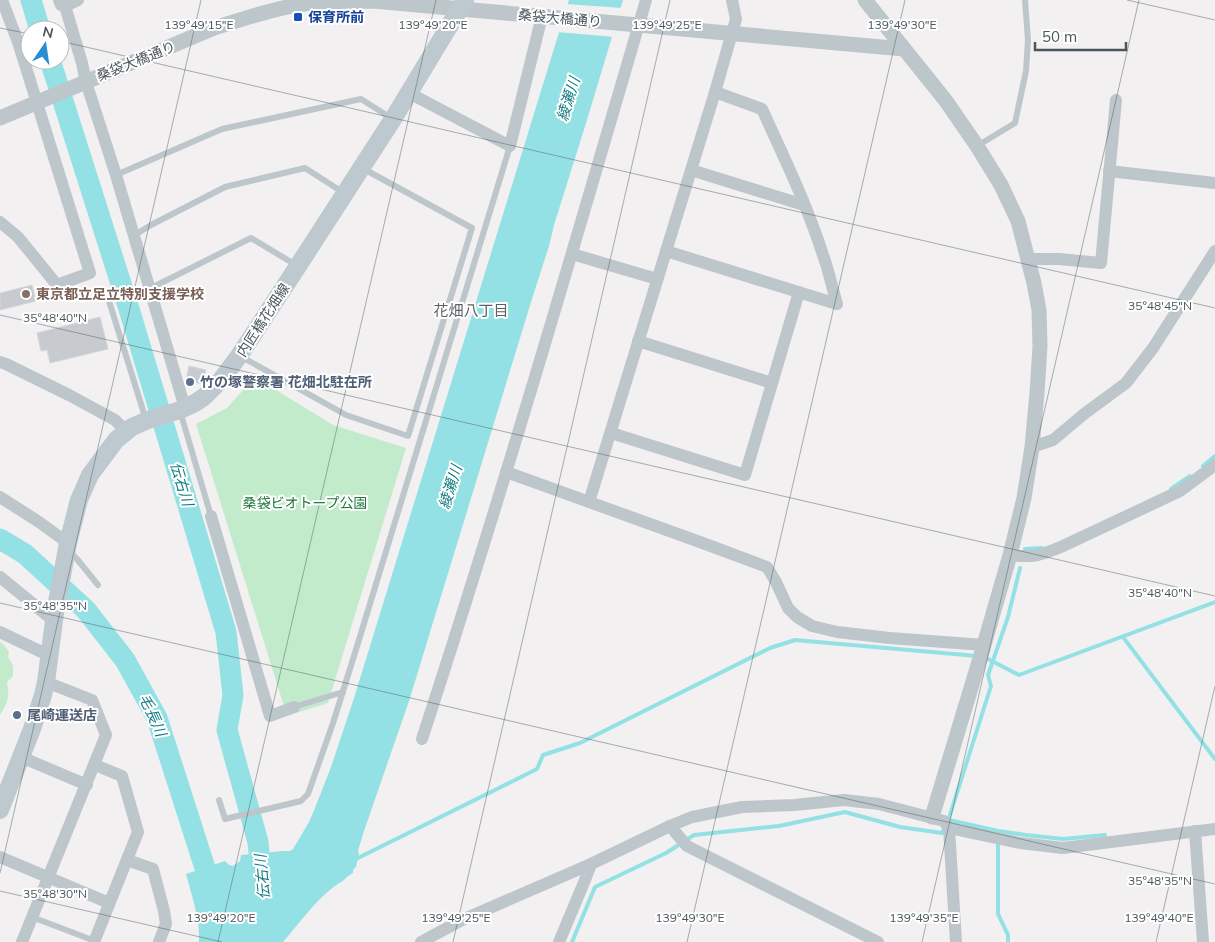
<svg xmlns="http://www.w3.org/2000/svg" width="1215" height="942" font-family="Mulish,'Noto Sans JP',sans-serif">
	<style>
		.green { fill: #c2ebcb }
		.water { fill: #93e1e4 }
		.pier { fill: #f2f0f0 }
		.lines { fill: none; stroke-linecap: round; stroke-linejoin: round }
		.stream { stroke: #93e1e4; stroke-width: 4 }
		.river { stroke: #93e1e4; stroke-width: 21 }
		.building { fill: #c7cbcf; stroke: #d4d7da }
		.service { stroke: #bcc6cb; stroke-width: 6 }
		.minor { stroke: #bcc6cb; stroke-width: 12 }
		.tertiary { stroke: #bcc6cb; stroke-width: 15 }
		.secondary { stroke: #bdc9cf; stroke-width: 18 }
		.ticks { fill: none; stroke: #49565b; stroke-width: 1; stroke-opacity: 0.45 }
		.transit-dot { fill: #1a4fb4; stroke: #fff; stroke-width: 2 }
		.education-dot { fill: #8d6e63; stroke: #fff; stroke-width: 2 }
		.service-dot { fill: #5c6f8a; stroke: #fff; stroke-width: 2 }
		.labels { text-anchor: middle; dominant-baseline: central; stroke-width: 4; stroke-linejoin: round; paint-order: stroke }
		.transit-label { font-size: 14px; font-weight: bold; fill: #164399; stroke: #fff; text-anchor: start }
		.street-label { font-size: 14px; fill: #49565b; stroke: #fff }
		.education-label { font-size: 14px; font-weight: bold; fill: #785e54; stroke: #fff; text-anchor: start }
		.service-label { font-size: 14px; font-weight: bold; fill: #4e5e75; stroke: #fff; text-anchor: start }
		.park-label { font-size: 14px; fill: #1f773d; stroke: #fff }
		.water-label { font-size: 15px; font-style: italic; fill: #177d82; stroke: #fff }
		.neighbourhood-label { font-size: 15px; fill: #5d6164; stroke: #fff }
		.ticks-label { font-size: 12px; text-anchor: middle; fill: #49565b; stroke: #fff; stroke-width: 4; stroke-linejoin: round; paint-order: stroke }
	</style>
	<rect width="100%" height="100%" fill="#f2f0f0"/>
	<!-- green -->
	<g class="green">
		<path d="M255,377l78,48 73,23 -78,255 -41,13 -91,-292 31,-16z"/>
		<path d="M0,642l3,2 6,8 -1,5 5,9v10l-6,6c3,15 1,20 -7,33z"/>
	</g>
	<!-- water -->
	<path class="water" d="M569,0h54l-36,120 -33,105 -5,21 -18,56 -122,399 -46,133 -5,17 1,2 -3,14 -3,3v3c-5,2 -8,7 -12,9 -21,12 -42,42 -58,60h-84c1,-24 -7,-45 -13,-68l39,-13 4,4 4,1 7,-5 1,-6 42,-4h7l3,-2 16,-27 6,-14 16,-41 23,-69z"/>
	<!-- pier -->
	<path class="pier" d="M565,4l58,4 -8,29 -58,-5z"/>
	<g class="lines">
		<!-- stream -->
		<g class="stream">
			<path d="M1203,466l12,-10"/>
			<path d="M1171,489l19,-13"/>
			<path d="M1025,549l17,-1"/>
			<path d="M1123,637l92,122"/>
			<path d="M984,657l35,18 196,-73"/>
			<path d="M949,820l49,11 28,4 37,4 42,-4"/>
			<path d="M948,821l43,-135 -3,-11 20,-58 12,-49"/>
			<path d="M998,841v73l10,21v7"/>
			<path d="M354,861l4,-3 179,-89 6,-14 37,-12 190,-95 25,-8 182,16"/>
			<path d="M572,942l23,-55 71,-34 28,-18 85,-9 66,-14 55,15 42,6 3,-6"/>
		</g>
		<!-- river -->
		<g class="river">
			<path d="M31,0l9,30"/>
			<path d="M50,60l79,249 97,323 7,63 -6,35 31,112 4,41"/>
			<path d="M0,539l25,15 61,56 39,50 32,58 48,150 15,74"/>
		</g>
	</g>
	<!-- building -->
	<g class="building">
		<path d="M32,285l4,16 -36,9v-17z"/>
		<path d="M100,317l8,32 -58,14 -3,-13 -6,1 -4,-18z"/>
		<path d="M189,366l17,4 -4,14 -16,-4z"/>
	</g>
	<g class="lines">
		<!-- service -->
		<g class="service">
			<path d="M977,146l38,-23 11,-52 2,-31 -3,-40"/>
			<path d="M116,175l106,-46 139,-30 30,19"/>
			<path d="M133,236l18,-11 74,-38 80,-19 39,25"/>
			<path d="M149,289l102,-51 45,27"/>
			<path d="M109,301l37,119"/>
			<path d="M240,356l106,59 62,21 64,-208 -110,-60"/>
			<path d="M180,411l31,105"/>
			<path d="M68,550l9,9 21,26"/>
			<path d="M294,707l49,-15"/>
			<path d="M219,800l6,19 76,-18 7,-7 25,-71 21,-67 156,-510"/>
			<path d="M32,917l63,24"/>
		</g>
		<!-- minor -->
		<g class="minor">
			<path d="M59,0l2,5 4,1 17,57 4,19 30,93 69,233"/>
			<path d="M65,6l13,-6"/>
			<path d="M715,92l47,17c22,48 45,96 61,146 6,16 9,33 14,49"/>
			<path d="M409,93l101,53 32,-130"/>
			<path d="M691,170l113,35"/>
			<path d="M1109,171l106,12"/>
			<path d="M0,222l18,15 39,48 33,-12 -72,-231 -16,-42"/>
			<path d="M666,251l171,53"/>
			<path d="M572,254l85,25"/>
			<path d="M1029,259h30l42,4 15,-163"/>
			<path d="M638,341l134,42"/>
			<path d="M0,362l6,2 63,31 46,25 11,11"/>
			<path d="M611,433l134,42 54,-183"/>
			<path d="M1032,447l21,-7 31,-26 42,-31 27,-35 62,-97"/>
			<path d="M506,472l194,70 67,25 9,15 12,26 9,9 15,9 25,6 53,6 94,7"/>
			<path d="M0,497l39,25 29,21"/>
			<path d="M589,502l126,-410 21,-73 -4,-19"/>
			<path d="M211,516l59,200 24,-9"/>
			<path d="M1010,555c23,3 32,0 53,-9l117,-55 35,-26"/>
			<path d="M0,577l54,44"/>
			<path d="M0,632l50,24"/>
			<path d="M422,739c80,-245 152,-492 224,-739"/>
			<path d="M21,757l66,28"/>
			<path d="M670,826l17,20 191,96"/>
			<path d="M949,828l7,114"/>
			<path d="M1195,831l8,111"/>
			<path d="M0,857l109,46"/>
			<path d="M127,860l26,9 11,42 2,13 -7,18"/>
			<path d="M22,942l84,-207 -14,-35 -46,-18"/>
			<path d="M94,942l44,-110 -16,-56 -27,-11"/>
			<path d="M421,942l41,-22 129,-56 79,-38 22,-9 50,-10 52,-2 50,-5 35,4 65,17 5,7 71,15 43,5 152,-19"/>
			<path d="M559,942l26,-62 6,-16"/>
		</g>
		<!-- tertiary -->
		<g class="tertiary">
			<path d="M865,0l81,101 31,45 24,39 17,36 16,62 5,27 1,36 -3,47 -5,54 -8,51 -14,57 -26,90 -52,172"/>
			<path d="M0,118l214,-90c32,-10 64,-21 97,-25 21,-2 41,-2 62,-2l531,48"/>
		</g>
		<!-- secondary -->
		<path class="secondary" d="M0,810l32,-81 11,-34 3,-13 9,-69 13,-70 11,-43 11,-25 26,-35 16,-13 16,-7 32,-10 15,-7 9,-6 17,-17 18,-24 59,-90 95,-147 72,-119"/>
	</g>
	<!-- ticks -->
	<path class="ticks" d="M1127,0l88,20M0,28l30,6M60,41l1155,267M0,315l1215,281M0,603l1215,281M0,873l201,-873M0,891l222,51M218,942l218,-942M453,942l217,-942M687,942l218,-942M922,942l217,-942M1156,942l59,-256"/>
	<!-- markers -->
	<rect class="transit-dot" x="293" y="12" width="10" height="10" rx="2.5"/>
	<circle class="education-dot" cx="26" cy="294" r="5"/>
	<g class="service-dot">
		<circle cx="190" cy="382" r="5"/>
		<circle cx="17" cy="715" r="5"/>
	</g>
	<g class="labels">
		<!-- transit labels -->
		<g class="transit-label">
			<text x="308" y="17">保育所前</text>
		</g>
		<!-- street labels -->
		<g class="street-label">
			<text transform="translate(560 18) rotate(5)">桑袋大橋通り</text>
			<text transform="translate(136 61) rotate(-22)">桑袋大橋通り</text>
			<text transform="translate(263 320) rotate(-57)">内匠橋花畑線</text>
		</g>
		<!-- education labels -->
		<g class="education-label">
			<text x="36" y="294">東京都立足立特別支援学校</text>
		</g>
		<!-- service labels -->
		<g class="service-label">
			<text x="200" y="382">竹の塚警察署 花畑北駐在所</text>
			<text x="27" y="715">尾崎運送店</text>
		</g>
		<!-- park labels -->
		<g class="park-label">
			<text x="305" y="503">桑袋ビオトープ公園</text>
		</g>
		<!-- water labels -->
		<g class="water-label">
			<text transform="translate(568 99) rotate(-73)">綾瀬川</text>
			<text transform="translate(182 484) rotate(73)">伝右川</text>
			<text transform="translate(450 487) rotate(-73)">綾瀬川</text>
			<text transform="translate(153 715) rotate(66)">毛長川</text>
			<text transform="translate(262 877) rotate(-95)">伝右川</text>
		</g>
		<!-- neighbourhood labels -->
		<g class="neighbourhood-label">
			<text x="471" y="310">花畑八丁目</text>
		</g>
	</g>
	<g class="ticks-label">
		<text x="199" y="29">139°49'15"E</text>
		<text x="433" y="29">139°49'20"E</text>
		<text x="667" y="29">139°49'25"E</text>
		<text x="902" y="29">139°49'30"E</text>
		<text x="1160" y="310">35°48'45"N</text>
		<text x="55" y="322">35°48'40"N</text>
		<text x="1160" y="597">35°48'40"N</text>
		<text x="55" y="610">35°48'35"N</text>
		<text x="1160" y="885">35°48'35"N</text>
		<text x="55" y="898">35°48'30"N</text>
		<text x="221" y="922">139°49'20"E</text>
		<text x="456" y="922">139°49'25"E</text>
		<text x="690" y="922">139°49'30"E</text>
		<text x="924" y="922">139°49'35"E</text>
		<text x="1159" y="922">139°49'40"E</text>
	</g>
	<!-- north arrow -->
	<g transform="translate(45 45) rotate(13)"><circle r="24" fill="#ffffff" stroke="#b6bbbd"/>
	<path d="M0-4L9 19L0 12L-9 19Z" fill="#298ed2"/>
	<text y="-8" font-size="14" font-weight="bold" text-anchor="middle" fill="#49565b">N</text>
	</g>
	<!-- scale -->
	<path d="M1035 42v8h91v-8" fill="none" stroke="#49565b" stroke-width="2.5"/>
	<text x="1042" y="42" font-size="15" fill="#49565b" stroke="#ffffff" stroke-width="4" paint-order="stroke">50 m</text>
</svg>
